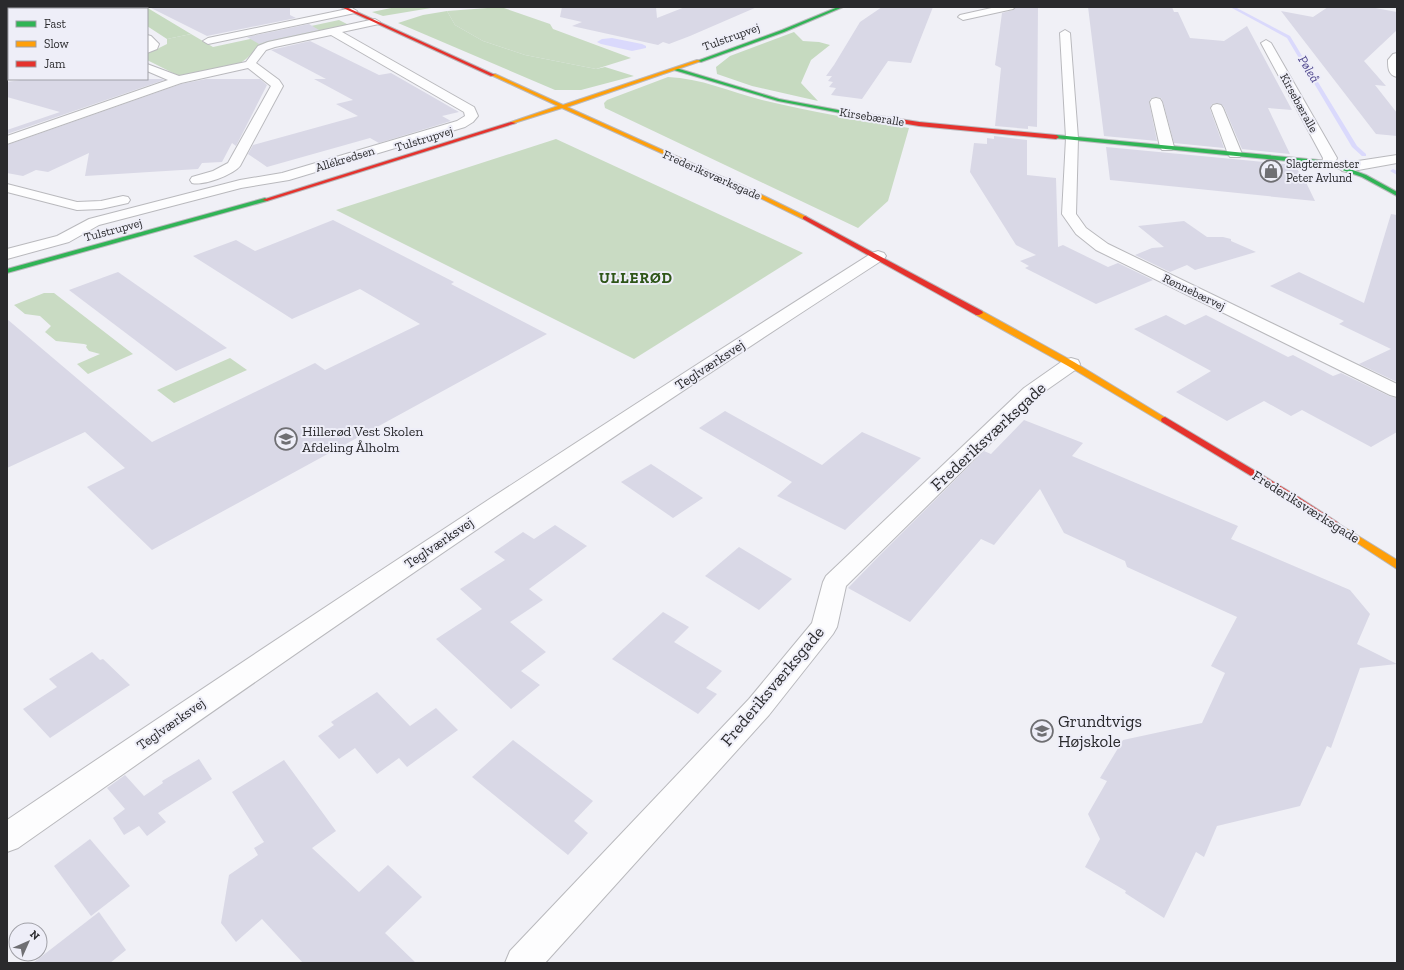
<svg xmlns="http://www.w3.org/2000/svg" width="1404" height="970" font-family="'Zilla Slab',serif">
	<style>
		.green { fill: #c9dbc3 }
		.forest { fill: #c6dac0 }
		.water { fill: #dad9fc }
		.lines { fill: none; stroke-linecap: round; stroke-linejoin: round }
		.stream { fill: #dad9fc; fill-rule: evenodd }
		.building { fill: #d9d8e6 }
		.street-casing { stroke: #b9b9bd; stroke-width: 2 }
		.fast-casing { stroke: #b9b9bd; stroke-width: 2 }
		.slow-casing { stroke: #b9b9bd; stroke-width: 2 }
		.jam-casing { stroke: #b9b9bd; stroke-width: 2 }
		.street { fill: #fdfdfe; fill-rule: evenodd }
		.fast { fill: #30b455; fill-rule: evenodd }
		.slow { fill: #ff9f0a; fill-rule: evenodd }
		.jam { fill: #e5322d; fill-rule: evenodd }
		.labels { text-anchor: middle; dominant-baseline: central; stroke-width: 4; stroke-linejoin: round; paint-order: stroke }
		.far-street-label { font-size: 12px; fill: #2a2a2d; stroke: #eeeef8 }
		.far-poi-label { font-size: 12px; fill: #2a2a2d; stroke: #eeeef8; text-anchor: start }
		.far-water-label { font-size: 13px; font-style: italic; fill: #4d458b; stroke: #eeeef8 }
		.street-label { font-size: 14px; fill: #2a2a2d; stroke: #eeeef8 }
		.poi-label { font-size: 14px; fill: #2a2a2d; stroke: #eeeef8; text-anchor: start }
		.far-district-label { font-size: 15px; font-weight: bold; letter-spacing: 1px; fill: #2e5518; stroke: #eeeef8 }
		.near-street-label { font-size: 17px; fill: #2a2a2d; stroke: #eeeef8 }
		.near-poi-label { font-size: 17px; fill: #2a2a2d; stroke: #eeeef8; text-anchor: start }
	</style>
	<rect width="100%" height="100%" fill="#f0f0f6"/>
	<!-- green -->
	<g class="green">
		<path d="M501,7l49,17 3,5 78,29 -35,11 -71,-14 -42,-14 -28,-16 -8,-14z"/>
		<path d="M339,20l12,6 -89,18 -16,15 -7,5 -56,14 -36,-18v-6l20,-10v-5l24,-5 22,13z"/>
		<path d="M668,77c32,1 63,15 94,23 49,12 98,20 147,28l-21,73 -30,27 -253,-120 -1,-5 3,-3z"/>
		<path d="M556,139l247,114 -169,106 -298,-149z"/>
		<path d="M44,293h10l79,61 -45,20 -11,-10 23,-10 -11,-3 -3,-4 1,-2 -3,-1 -28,-3 -11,-9 6,-6 -11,-10 -15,-2 -11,-9z"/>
		<path d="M230,358l17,12 -73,33 -17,-13z"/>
	</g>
	<!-- forest -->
	<g class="forest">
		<path d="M116,7h30l45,27 -24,5 -20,-13v-17h-27z"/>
		<path d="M396,7h41l-54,9 -11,-4z"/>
		<path d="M447,11l8,14 28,16 42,14 71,14 9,-2 29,9 -53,14h-26l-157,-67 25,-8z"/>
		<path d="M794,32l9,9 16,1 11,3 -19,15 -10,23 17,18 -66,-15 -35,-12 -1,-7 14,-11z"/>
	</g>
	<!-- water -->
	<path class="water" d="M612,38l30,6 4,2v2l-14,3 -31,-7 -4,-2 5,-3z"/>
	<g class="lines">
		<!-- stream -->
		<g class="stream">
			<path d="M1230,7h5l55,29 67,110 9,8v2h-4l-10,-9 -65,-109z"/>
			<path d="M1393,169l4,2v4l-7,-4z"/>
		</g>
	</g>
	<!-- building -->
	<g class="building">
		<path d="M149,7h141v8l6,3 -89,18z"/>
		<path d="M562,7h94l1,11 28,-11h72l-67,29 -21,8 -6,-2 -5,3 -86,-19 10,-4 -22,-5z"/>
		<path d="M882,7h51l-22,56 -23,-2 -26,38 -31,-4 5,-7 -7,-1 4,-5 -5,-1 4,-5h-6l8,-11 26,-43z"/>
		<path d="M1016,7h22l-1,120 -9,-1v3l-33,-3 6,-58 -6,-3 7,-52 11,-3z"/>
		<path d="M1088,7h84l2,5h4l12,26 34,3 23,-15 45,84 -24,-2 22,46 -48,-5 -18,-42 -3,-3 -4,-1 -5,1 -2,5 14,39 -50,-5 -11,-41 -2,-4 -5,-1 -5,1 -2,4 8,39 -53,-5z"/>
		<path d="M1328,7h42l27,5v18l-33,31 22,25 -11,-1 22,28v23l-21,-2 -95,-123 32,6z"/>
		<path d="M309,24l10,6 -51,11 -9,3 -12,-7z"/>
		<path d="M310,41l69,34 12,-2 68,39 -17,4 9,5 -72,22 -9,-5 -103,29 -19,-13 5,-9 105,-29 -22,-12 17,-4 -39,-21h12l-55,-29z"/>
		<path d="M27,79h135l2,1 -157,54v-4l53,-18 -53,-15v-15z"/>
		<path d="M206,79h54l7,6 -31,61 -4,-3 -10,19 -20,1 -4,6 -113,7 4,-23 -41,19 -12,-2 -13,6 -16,-3v-28l174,-61z"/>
		<path d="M994,136l33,4v35l29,3 2,69 5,-2 45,22 10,-4 35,17 -57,24 -71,-36 4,-2 -9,-5 16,-6 -20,-10 -46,-73 4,-29 13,1v-6l7,1z"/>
		<path d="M1106,147l189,18 5,9h2l13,27 -205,-21z"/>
		<path d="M1391,214l6,1v167l-38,-18 32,-15 -52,-25 5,-3 -74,-35 29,-14 65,31z"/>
		<path d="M333,220l121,62 -3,2 96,50 -395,216 -65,-63 38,-19 -40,-36 -78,36v-149l145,123 163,-79 10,7 95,-46 -60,-35 -68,30 -99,-63 43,-16 19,11z"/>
		<path d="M1184,221l23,16h16l8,2v2l25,11 -61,18 -8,-5 -17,7 -35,-17 17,-7 12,-1 -26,-21z"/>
		<path d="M118,272l109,76 -51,23 -107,-81z"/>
		<path d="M1166,315l19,10 21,-10 82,42 5,-2 40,21 8,-3 48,23 8,2v34l-26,15 -69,-37 -11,6 -27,-15 -37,20 -51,-29 35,-21 -77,-42z"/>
		<path d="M725,411l97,54 40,-33 59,26 -76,72 -68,-34 15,-14 -93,-54z"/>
		<path d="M1024,420l59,23 -11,13 166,70 -7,13 119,51 20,24 -13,30 40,20 -37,4 -29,80 -4,-2 -27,60 -83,20 -13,31 -8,-5 -32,66 -39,-25 1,-2 -41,-24 15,-28 -12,-25 19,-33 -7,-3 23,-38 79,-17 23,-50 -14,-7 26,-49 -110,-50 -2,-6 -61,-28 -24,-44 -46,56 -13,-6 -71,83 -62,-34 33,-34 103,-103 7,3z"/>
		<path d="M651,464l52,34 -30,20 -52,-36z"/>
		<path d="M555,525l32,21 -58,43 14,11 -33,22 36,30 -25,19 19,14 -29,24 -75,-70 46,-30 -22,-20 45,-29 -11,-8 29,-20 11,7z"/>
		<path d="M739,547l53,32 -33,31 -54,-34z"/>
		<path d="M663,612l26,15 -15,15 48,29 -16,17 11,6 -19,20 -86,-55z"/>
		<path d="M92,652l8,8 3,-1 27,26 -80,53 -27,-29 34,-22 -8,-8z"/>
		<path d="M377,692l33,34 26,-18 22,22 -51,37 -8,-9 -22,16 -22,-26 -16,11 -21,-23 16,-11 -3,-3z"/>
		<path d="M513,740l80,61 -19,20 14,12 -20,22 -96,-78z"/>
		<path d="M199,759l13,20 -54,34 8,9 -19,14 -8,-10 -15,9 -11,-17 12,-9 -18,-21 18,-13 19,21 19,-13 -1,-2z"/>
		<path d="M284,760l52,71 -24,17 47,44 29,-27 34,32 -37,36 31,30h-113l-41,-44 -26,23 -15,-19 8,-48 29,-20 -4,-7 10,-6 -32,-50z"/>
		<path d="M90,839l40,47 -39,30 -37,-50z"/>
		<path d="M99,912l27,38 -16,13h-77z"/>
	</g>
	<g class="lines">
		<!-- street casing -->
		<g class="street-casing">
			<g id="street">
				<path d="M95,7h11l2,2h-11z"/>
				<path d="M996,7h19l-2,2 -50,11 -5,-3 2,-2z"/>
				<path d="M352,8l5,3 -2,2 -147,31 -5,-3 5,-3z"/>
				<path d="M375,19l5,3 -1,2 -37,8 132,75 4,9 -5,6 -8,5 -176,53 -48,8 -142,37 -30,17 -62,17v-10l50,-13 32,-17 151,-39 42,-7 175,-52 8,-5 -1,-4 -133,-77 -56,12 -9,3 -10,13 23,17 4,6 -43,80c-7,9 -37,20 -48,17l-2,-3 2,-3 21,-6 15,-8 43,-77 -23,-18 -67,15 -174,61v-8l161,-56 -21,-9v-7l32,12 67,-14 12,-16 10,-4z"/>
				<path d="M1065,30l5,3 8,105 -2,76 10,14 22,16 289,140v13l-7,-2 -294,-145 -20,-16 -14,-20 4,-76 -6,-105z"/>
				<path d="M147,35l4,1 8,8 -2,5 -10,4v-7l1,-1 -1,-2z"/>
				<path d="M1266,40l5,3 66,115 -3,8h-10l-2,-3 1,-5 -62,-115z"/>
				<path d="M1397,53v24c-9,-2 -9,-9 -9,-17l5,-6z"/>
				<rect x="7" y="70" width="2" height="6"/>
				<path d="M1156,98l4,1 2,3 12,45 -2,3h-10l-2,-3 -10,-45 2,-3z"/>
				<path d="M1217,104l4,1 2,3 19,46 -2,3h-10l-2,-3 -17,-46 2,-3z"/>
				<path d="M1397,155v8l-50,9 -5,-1 -2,-3 2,-3 16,-4z"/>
				<path d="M7,184l70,18 24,-1 22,-5 5,1 2,3 -2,3 -27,6 -24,1 -70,-18z"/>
				<path d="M878,251l6,2 2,3 -2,3c-294,190 -581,388 -866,589l-11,4v-32c286,-193 574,-383 865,-567z"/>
				<path d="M1071,358l7,2 2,4 -2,4 -40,28 -192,190 -9,41 -4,7 -64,81 -224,248h-40l5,-12 239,-252 63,-76 11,-41 3,-6 198,-188 40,-28z"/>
			</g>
		</g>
		<!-- fast casing -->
		<g class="fast-casing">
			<g id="fast">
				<path d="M838,7h5l-59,25 -83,30 -4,-1 85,-31z"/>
				<path d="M676,68l103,31 91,17 -3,2 -89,-17 -104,-31z"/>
				<path d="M1056,135l273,26 37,14 31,17v4l-35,-19 -34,-12 -274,-27v-2z"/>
				<path d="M265,198l3,2 -1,1 -260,72v-4z"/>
			</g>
		</g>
		<!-- slow casing -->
		<g class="slow-casing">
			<g id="slow">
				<path d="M697,60l4,1 -134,46 193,87 47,23v2h-4l-47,-23 -194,-88 -51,16v-2l47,-16 -67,-31 4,-1 68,31z"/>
				<path d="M976,311h6l92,51 95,58 -1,2h-6l-94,-56 -92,-51z"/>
				<path d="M1334,521l63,39v9l-66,-43 -2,-2z"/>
			</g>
		</g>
		<!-- jam casing -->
		<g class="jam-casing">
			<g id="jam">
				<path d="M341,7h5l149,68 -4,1z"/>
				<path d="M867,114l52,8 137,13 3,2 -3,2 -137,-13 -54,-9 -1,-1z"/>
				<path d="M511,122l5,1 -249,78 -5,-1z"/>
				<path d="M805,216l177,95 1,2 -4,2h-3l-173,-96v-2z"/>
				<path d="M1165,417l132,79 40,26 2,2 -2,2h-6l-40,-26 -129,-78 -1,-2 1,-2z"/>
			</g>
		</g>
		<!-- street -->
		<use href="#street" class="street"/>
		<!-- fast -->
		<use href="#fast" class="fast"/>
		<!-- slow -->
		<use href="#slow" class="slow"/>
		<!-- jam -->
		<use href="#jam" class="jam"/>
	</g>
	<!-- icons -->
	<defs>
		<g id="shop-ring" transform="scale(1.15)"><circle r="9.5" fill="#eeeef8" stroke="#6f6f73" stroke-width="1.5"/><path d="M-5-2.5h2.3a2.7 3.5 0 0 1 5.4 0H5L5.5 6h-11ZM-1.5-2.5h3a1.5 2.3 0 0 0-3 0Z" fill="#6f6f73"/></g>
		<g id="school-ring" transform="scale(1.15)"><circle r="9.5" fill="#eeeef8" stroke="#6f6f73" stroke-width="1.5"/><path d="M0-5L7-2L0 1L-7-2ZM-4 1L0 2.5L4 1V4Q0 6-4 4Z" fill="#6f6f73"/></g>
	</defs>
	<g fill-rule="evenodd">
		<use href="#shop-ring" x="1271" y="171"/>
		<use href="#school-ring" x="286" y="439"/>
		<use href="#school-ring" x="1042" y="731"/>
	</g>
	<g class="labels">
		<!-- far-street labels -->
		<g class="far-street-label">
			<text transform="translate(731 37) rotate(-20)">Tulstrupvej</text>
			<text transform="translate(1299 103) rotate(61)">Kirsebæralle</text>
			<text transform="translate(872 117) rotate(9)">Kirsebæralle</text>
			<text transform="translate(424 139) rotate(-17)">Tulstrupvej</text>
			<text transform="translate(345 159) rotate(-17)">Allékredsen</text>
			<text transform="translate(712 175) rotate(24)">Frederiksværksgade</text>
			<text transform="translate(113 230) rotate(-15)">Tulstrupvej</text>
			<text transform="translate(1194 292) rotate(26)">Rønnebærvej</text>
		</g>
		<!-- far-poi labels -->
		<g class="far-poi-label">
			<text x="1286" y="164">Slagtermester<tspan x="1286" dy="14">Peter Avlund</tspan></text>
		</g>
		<!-- far-water labels -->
		<g class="far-water-label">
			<text transform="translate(1309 69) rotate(59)">Pøleå</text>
		</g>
		<!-- street labels -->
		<g class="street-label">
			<text transform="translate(710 365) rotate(-33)">Teglværksvej</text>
			<text transform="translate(1306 507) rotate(32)">Frederiksværksgade</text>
			<text transform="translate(439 543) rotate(-34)">Teglværksvej</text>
			<text transform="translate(171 724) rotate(-35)">Teglværksvej</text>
		</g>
		<!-- poi labels -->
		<g class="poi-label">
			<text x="302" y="431">Hillerød Vest Skolen<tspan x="302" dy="16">Afdeling Ålholm</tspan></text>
		</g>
		<!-- far-district labels -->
		<g class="far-district-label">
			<text x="636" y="278">ULLERØD</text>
		</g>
		<!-- near-street labels -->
		<g class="near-street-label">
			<text transform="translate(988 436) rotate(-43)">Frederiksværksgade</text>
			<text transform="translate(772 686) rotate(-50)">Frederiksværksgade</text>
		</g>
		<!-- near-poi labels -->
		<g class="near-poi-label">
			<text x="1058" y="721">Grundtvigs<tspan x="1058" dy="20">Højskole</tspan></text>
		</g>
	</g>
	<!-- border -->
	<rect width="1404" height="970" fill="none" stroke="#2a2a2d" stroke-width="16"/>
	<!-- legend -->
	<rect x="8" y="8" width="140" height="72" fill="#eeeef8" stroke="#a0a0a7"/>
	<rect x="16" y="21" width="20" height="6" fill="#30b455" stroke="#a0a0a7"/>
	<text x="44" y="28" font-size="12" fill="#2a2a2d">Fast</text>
	<rect x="16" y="41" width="20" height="6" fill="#ff9f0a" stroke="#a0a0a7"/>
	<text x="44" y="48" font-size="12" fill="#2a2a2d">Slow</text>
	<rect x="16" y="61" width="20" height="6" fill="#e5322d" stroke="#a0a0a7"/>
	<text x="44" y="68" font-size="12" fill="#2a2a2d">Jam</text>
	<!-- north arrow -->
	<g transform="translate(28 942) rotate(45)"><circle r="19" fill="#eeeef8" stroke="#a0a0a7"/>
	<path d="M0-3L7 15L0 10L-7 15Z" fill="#6f6f73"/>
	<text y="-6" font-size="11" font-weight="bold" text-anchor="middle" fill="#2a2a2d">N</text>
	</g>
</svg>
